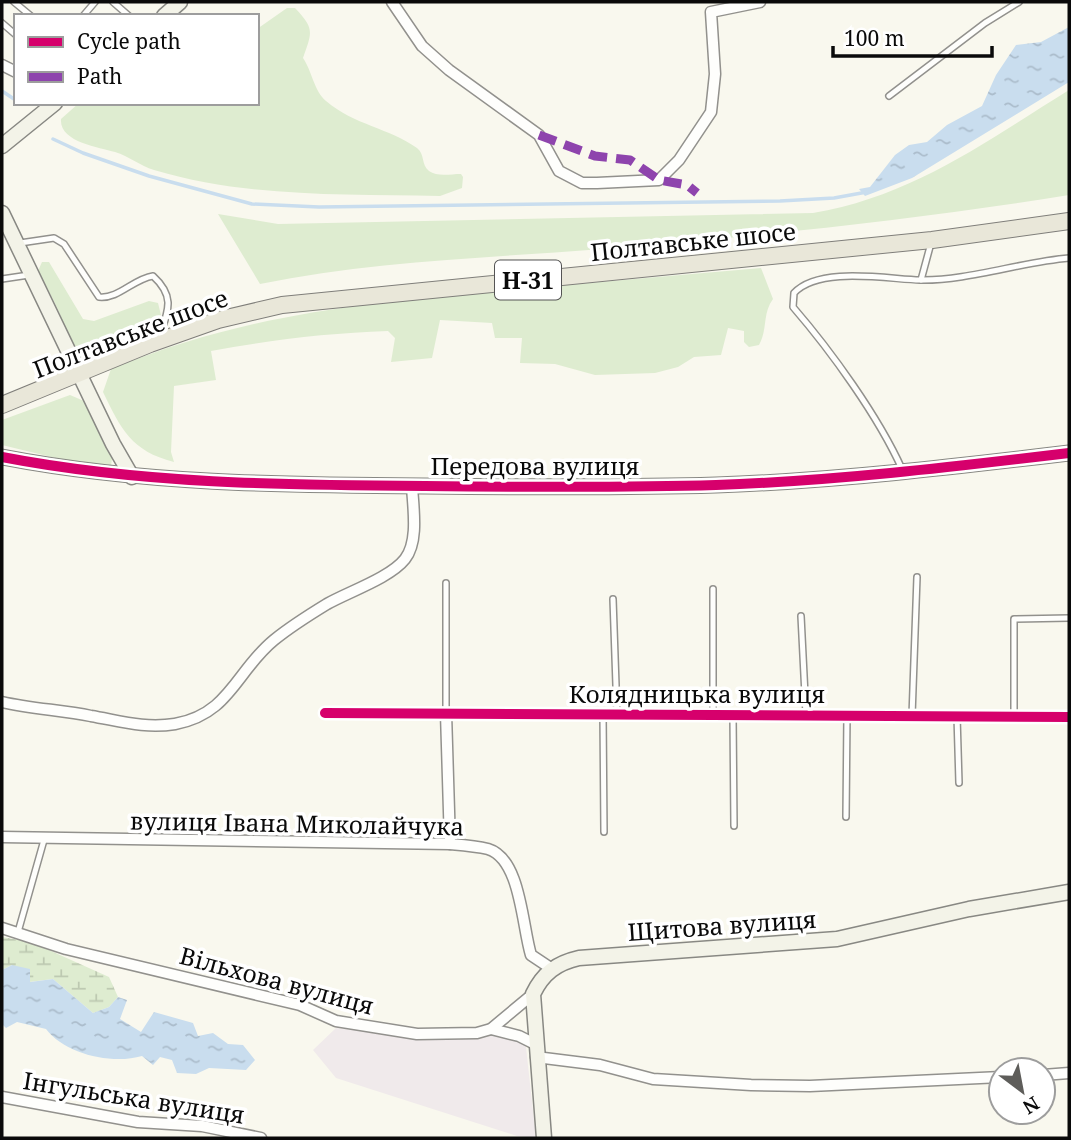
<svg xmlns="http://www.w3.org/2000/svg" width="1071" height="1140" font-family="'Noto Serif',serif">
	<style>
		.industrial { fill: #f0eaeb }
		.grass { fill: #deecd0 }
		.wetland { fill: url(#wetland-marsh) }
		.water { fill: url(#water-ripples) }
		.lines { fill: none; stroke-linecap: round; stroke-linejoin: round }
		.stream { stroke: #c9ddee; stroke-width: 3.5 }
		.lane-casing { stroke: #92918d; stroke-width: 8 }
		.street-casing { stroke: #92918d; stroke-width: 13 }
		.secondary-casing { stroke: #888883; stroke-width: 17 }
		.primary-casing { stroke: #7f7e7a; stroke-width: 18 }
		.lane { stroke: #fefefc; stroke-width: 5 }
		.street { stroke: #fefefc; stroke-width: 10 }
		.secondary { stroke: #f3f3e8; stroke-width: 14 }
		.primary { stroke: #e9e7d9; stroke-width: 16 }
		.quiet { stroke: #8e44ad; stroke-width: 9; stroke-dasharray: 18 9; stroke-linecap: butt }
		.cycleway-casing { stroke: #fff; stroke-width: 15 }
		.cycleway { stroke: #d6006c; stroke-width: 10 }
		.labels { text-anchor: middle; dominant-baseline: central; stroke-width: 7; stroke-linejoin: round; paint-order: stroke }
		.shield { fill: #fff; stroke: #545454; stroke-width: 2 }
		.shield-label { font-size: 23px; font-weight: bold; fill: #0a0a0a }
		.street-label { font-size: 24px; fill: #0a0a0a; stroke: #fff }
	</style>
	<defs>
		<pattern id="wetland-marsh" width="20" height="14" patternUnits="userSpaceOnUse" patternTransform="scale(1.75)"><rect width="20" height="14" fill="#deecd0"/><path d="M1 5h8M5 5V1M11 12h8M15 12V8" fill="none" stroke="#bdc9b1"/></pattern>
		<pattern id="water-ripples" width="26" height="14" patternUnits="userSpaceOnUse" patternTransform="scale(1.75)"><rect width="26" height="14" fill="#c9ddee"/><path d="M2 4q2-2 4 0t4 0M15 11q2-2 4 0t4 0" fill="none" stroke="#abbccb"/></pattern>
	</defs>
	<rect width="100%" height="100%" fill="#f9f8ee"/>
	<!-- industrial -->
	<path class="industrial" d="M336,1028l85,9 86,-2 11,3 8,9 10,91 -19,-2 -181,-58 -23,-28z"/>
	<!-- grass -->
	<g class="grass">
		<path d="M287,8h8c20,21 17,24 8,50 9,13 11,33 23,43 28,24 63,27 91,47 8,6 4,17 12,23 8,6 21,3 32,3l2,3 -1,11 -22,8c-97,-2 -192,2 -286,-26 -14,-4 -25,-14 -39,-18 -16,-5 -56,-10 -54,-33l18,-16h178v-74z"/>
		<path d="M1069,90v105c-155,25 -311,41 -467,54 -114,9 -230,12 -342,35l-42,-70 60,10 535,-11c100,-17 172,-71 256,-123z"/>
		<path d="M42,262h7l34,57 11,2 55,-20 9,2 3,12 -5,6 -50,28 -25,9c-18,-13 -14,-28 -22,-46 -6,-14 -14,-27 -21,-41z"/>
		<path d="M761,268l12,31c-11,15 -5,30 -14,46l-10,2 -5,-5v-11l-16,-3 -7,27 -27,2 -16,10 -23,6 -60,2 -40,-11 -35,-1 2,-25h-27l-3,-15 -52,-3 -8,38 -41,4 4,-24 -7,-7c-60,2 -118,9 -177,20l5,29 -42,6 -3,66 3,10c-43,-11 -53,-33 -71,-70l8,-23c132,-54 245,-65 385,-78 88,-8 177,-15 265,-23z"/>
		<path d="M70,395l14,6 28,57 -1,9 -31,-3 -78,-19v-25z"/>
	</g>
	<!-- wetland -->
	<path class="wetland" d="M2,937l29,5 78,35 9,20 -9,10 -16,6 -40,-34 -24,3 -17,-17 -10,5z"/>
	<!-- water -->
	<g class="water">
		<path d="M1069,27v55l-157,96 -47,18 -6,-7 11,-2 25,-32 14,-10 18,-3 20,-17 35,-19 14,-31 20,-30 25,-3z"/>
		<path d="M12,965l18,4v13l23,-3 40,34 16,-6 9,-10 9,3 -7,19 21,13 13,-20 39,11 5,13 15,-3 15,11 15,1 12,15 -9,10 -37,-2 -13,6 -19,-1 -5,-13 -12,-3 -7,8 -11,-9c-30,9 -77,-2 -96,-27l-29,-7 -11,6 -4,-4v-54z"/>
	</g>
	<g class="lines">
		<!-- stream -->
		<g class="stream">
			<path d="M2,91l12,8"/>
			<path d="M53,139l30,14 66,23 103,28 67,3 461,-6 54,-3 33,-6"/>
		</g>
		<!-- lane casing -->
		<g class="lane-casing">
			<g id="lane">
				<path d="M14,2l17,14"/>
				<path d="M113,2l16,14"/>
				<path d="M83,16l12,-14"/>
				<path d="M2,23l14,12"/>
				<path d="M889,96l96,-73 34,-21"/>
				<path d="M20,243l34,-5 10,6 35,53c20,2 34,-18 54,-21 23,21 15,35 6,62"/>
				<path d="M2,279l27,-4"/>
				<path d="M921,280l10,-37"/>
				<path d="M902,469c-24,-53 -71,-118 -109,-162l1,-14c25,-27 93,-14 126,-13 47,1 101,-18 149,-22"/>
				<path d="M613,599l4,115"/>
				<path d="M801,616l5,99"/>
				<path d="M446,713v-130"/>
				<path d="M603,714l1,118"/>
				<path d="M713,715v-126"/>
				<path d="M733,716l1,110"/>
				<path d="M912,716l5,-139"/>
				<path d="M957,716l2,67"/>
				<path d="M1014,717v-98l55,-1"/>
				<path d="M846,817l1,-102"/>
				<path d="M18,932l26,-92"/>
			</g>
		</g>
		<!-- street casing -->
		<g class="street-casing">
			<g id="street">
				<path d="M392,2l30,44 27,24 90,65 20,36 23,12h15l62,-3 20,-20 32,-48 4,-38 -4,-62 49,-10"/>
				<path d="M2,65l14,7"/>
				<path d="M2,702c30,7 60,8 89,14 29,5 54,13 84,8 55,-10 61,-53 99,-84 16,-13 35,-25 53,-36 21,-12 63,-26 78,-45 14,-18 8,-52 7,-73"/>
				<path d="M325,713l744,4"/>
				<path d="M446,713l4,131"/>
				<path d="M2,837l448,7c12,1 26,2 38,5 33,10 34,77 43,106l21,14"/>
				<path d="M2,928l64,21 234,56 36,16 81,13 60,-1 14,-4 42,-35"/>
				<path d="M491,1029l28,7 16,8"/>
				<path d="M536,1057l64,8 53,14 98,6 59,1 191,-9"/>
				<path d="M1043,1075l26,-2"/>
				<path d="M2,1097l136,25 64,4 59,12"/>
			</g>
		</g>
		<!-- secondary casing -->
		<g class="secondary-casing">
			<g id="secondary">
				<path d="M164,16l16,-14"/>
				<path d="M2,146l53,-43"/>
				<path d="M2,213l111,231 19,33"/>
				<path d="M2,457c140,27 281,28 423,29 97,1 194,2 291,-1 118,-4 236,-18 353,-32"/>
				<path d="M544,1138l-11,-144c10,-21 24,-31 46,-36l258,-19 132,-30 100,-17"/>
			</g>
		</g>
		<!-- primary casing -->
		<g class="primary-casing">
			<path id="primary" d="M2,405l148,-61 68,-24 64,-15 650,-65 137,-19"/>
		</g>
		<!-- lane -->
		<use href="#lane" class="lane"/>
		<!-- street -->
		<use href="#street" class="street"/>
		<!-- secondary -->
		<use href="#secondary" class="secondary"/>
		<!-- primary -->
		<use href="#primary" class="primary"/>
		<!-- quiet -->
		<path class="quiet" d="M539,135l56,21 35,4 29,20 28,5 10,8"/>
		<!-- cycleway casing -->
		<g class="cycleway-casing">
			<g id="cycleway">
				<path d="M2,457c140,27 281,28 423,29 97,1 194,2 291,-1 118,-4 236,-18 353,-32"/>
				<path d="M325,713l744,4"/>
			</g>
		</g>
		<!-- cycleway -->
		<use href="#cycleway" class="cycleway"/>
	</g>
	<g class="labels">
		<!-- shield labels -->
		<rect class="shield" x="495" y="260.5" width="66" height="39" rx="5"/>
		<g class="shield-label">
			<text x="528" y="280">Н-31</text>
		</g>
		<!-- street labels -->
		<g class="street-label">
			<text transform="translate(693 241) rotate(-6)">Полтавське шосе</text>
			<text transform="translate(130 333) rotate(-21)">Полтавське шосе</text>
			<text x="535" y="465">Передова вулиця</text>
			<text x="697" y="693">Колядницька вулиця</text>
			<text transform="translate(297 823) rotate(1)">вулиця Івана Миколайчука</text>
			<text transform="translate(722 925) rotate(-4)">Щитова вулиця</text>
			<text transform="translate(277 980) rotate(15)">Вільхова вулиця</text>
			<text transform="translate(134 1097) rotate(9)">Інгульська вулиця</text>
		</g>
	</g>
	<!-- border -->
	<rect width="1071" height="1140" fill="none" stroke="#0a0a0a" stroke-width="7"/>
	<!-- legend -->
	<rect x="14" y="14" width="245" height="91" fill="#ffffff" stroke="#9d9d9d" stroke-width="2"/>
	<rect x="28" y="37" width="35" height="10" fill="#d6006c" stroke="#9d9d9d" stroke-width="2"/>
	<text x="77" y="49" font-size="21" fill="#0a0a0a">Cycle path</text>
	<rect x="28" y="72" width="35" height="10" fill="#8e44ad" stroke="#9d9d9d" stroke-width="2"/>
	<text x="77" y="84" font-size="21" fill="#0a0a0a">Path</text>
	<!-- north arrow -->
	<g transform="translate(1022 1091) rotate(148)"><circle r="33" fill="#ffffff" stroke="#9d9d9d" stroke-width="2"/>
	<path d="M0-5L12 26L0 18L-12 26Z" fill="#5e5d5a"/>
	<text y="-10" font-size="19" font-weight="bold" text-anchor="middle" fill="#0a0a0a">N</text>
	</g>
	<!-- scale -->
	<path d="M833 46v10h159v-10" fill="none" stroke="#0a0a0a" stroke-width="3.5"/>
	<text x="844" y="46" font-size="21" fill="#0a0a0a" stroke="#ffffff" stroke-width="5" paint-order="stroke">100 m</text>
</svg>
